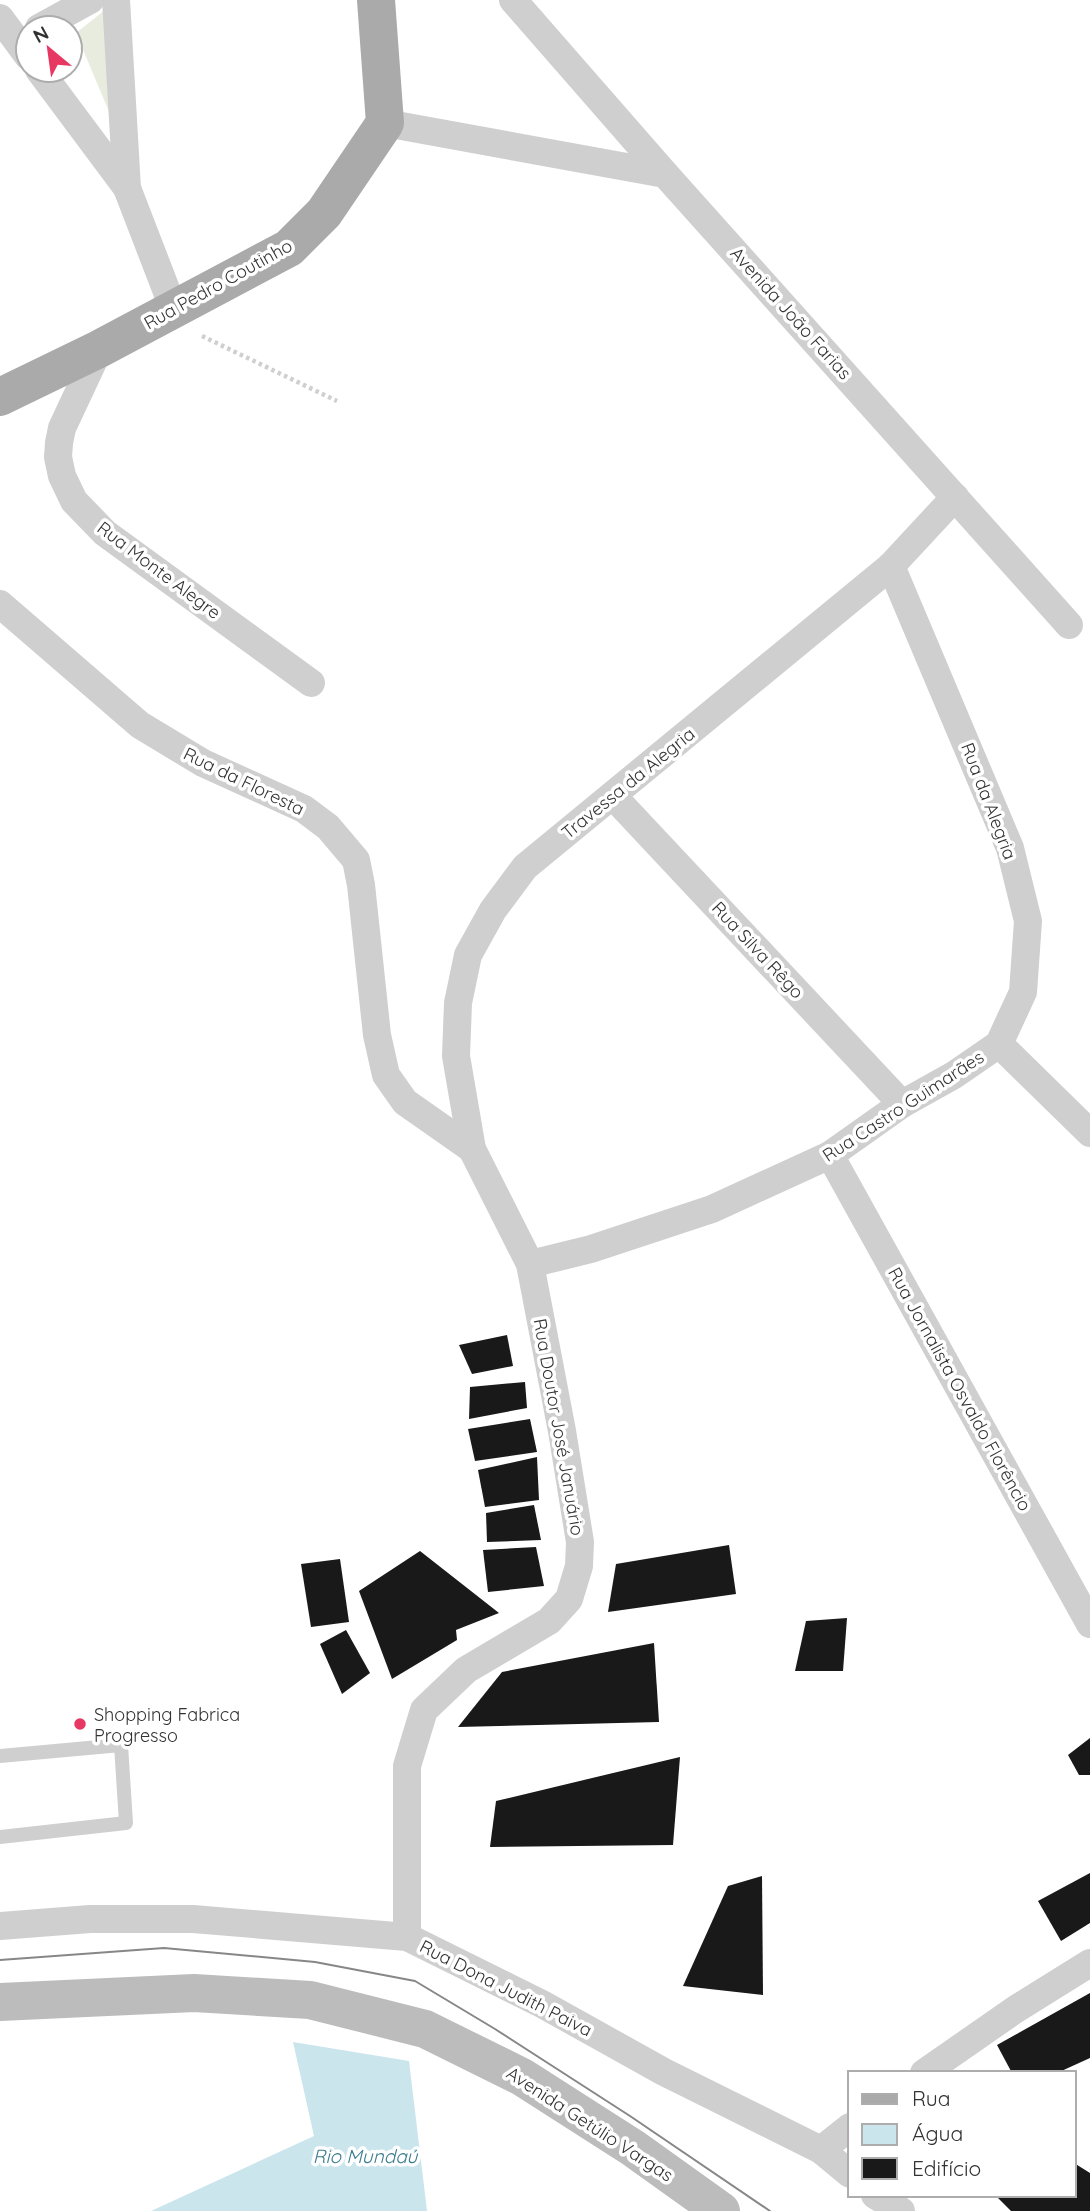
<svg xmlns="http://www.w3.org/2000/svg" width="1090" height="2211" font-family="Quicksand,sans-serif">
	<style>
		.green { fill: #e8ecde }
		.water { fill: #cbe5ec }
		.building { fill: #191919 }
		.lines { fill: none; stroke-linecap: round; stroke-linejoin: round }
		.path { stroke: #cfcfcf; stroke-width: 4.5; stroke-dasharray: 3.5 3.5; stroke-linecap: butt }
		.lane { stroke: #cfcfcf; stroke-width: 14 }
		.street { stroke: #cfcfcf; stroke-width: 28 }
		.secondary { stroke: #bcbcbc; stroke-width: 38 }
		.primary { stroke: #aaa; stroke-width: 38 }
		.tram { stroke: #878787; stroke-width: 2 }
		.poi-dot { fill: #e73763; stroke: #fff; stroke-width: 2.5 }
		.labels { text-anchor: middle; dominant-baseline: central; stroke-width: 7; stroke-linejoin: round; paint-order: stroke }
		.street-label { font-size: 18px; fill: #323232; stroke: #fff }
		.poi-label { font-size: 18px; fill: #323232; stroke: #fff; text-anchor: start }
		.water-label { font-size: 19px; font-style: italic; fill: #3c7e90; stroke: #fff }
	</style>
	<rect width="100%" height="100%" fill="#fff"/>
	<!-- green -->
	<path class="green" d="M110,6l16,146 -50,-119z"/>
	<!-- water -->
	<path class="water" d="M293,2042l116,19 18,150h-276l163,-75z"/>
	<!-- building -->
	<g class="building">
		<path d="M507,1335l6,31 -41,8 -13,-29z"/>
		<path d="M525,1382l2,26 -58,11 1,-32z"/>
		<path d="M530,1419l7,33 -62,9 -7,-32z"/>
		<path d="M537,1457l2,43 -54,7 -7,-37z"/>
		<path d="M534,1505l7,35 -54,2 -1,-29z"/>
		<path d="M729,1545l7,49 -128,18 8,-48z"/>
		<path d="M536,1547l8,39 -56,6 -5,-42z"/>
		<path d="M420,1551l79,62 -43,17 1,10 -65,39 -33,-88z"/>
		<path d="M340,1559l9,63 -38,5 -10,-63z"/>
		<path d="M847,1618l-4,53h-48l11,-50z"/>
		<path d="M346,1630l24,43 -28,21 -22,-50z"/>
		<path d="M654,1643l5,79 -201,5 44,-55z"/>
		<path d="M1090,1738v37h-11l-11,-20z"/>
		<path d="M680,1757l-7,88 -183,2 6,-46z"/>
		<path d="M1090,1873v50l-29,18 -23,-40z"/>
		<path d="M762,1876l1,119 -80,-9 45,-100z"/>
		<path d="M1090,1993v65l-33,15h-45l-15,-28z"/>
		<path d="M1074,2163l16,10v38h-79l-16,-16h79z"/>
	</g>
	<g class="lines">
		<!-- path -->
		<path class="path" d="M202,336l135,65"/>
		<!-- lane -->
		<path class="lane" d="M0,1756l121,-11 5,78 -126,14"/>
		<!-- street -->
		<g class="street">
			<path d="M116,0l11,188 47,122"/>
			<path d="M513,0l152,174 404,451"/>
			<path d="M0,18l28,38"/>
			<path d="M39,28l51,-28"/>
			<path d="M39,70l88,118"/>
			<path d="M385,123l280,51"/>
			<path d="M99,349l-37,79 -3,15 -1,14 4,19 12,25 31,32 206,150"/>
			<path d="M0,604l140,121 63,38 101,46 24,18 28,33 5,25 16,150 9,40 19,27 67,47"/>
			<path d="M613,796l289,308"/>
			<path d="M999,1044l91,89"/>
			<path d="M830,1155l260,469"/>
			<path d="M530,1264l61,-15 121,-40 118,-54 72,-51 52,-29 45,-31 24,-52 5,-71 -18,-73 -119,-282"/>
			<path d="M0,1926l90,-7h103l214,18 135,67 122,68 157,78 29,24"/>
			<path d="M407,1937v-171l17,-56 42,-40 83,-49 20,-22 10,-33 1,-24 -18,-111 -32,-167 -58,-115 -16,-93 2,-53 10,-48 25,-45 32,-43 366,-301 64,-69"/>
			<path d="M924,2073l92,-64 74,-46"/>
			<path d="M821,2150l29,-23"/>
			<path d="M875,2195l26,16"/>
		</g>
		<!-- secondary -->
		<path class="secondary" d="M0,2002l194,-9 116,7 115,29 97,48 111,71 88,63"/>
		<!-- primary -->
		<path class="primary" d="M0,397l99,-48 190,-101 35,-35 61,-90 -9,-123"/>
		<!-- tram -->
		<path class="tram" d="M0,1960l164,-12 151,14 100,19 80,48 135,87 140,95"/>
	</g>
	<!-- markers -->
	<circle class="poi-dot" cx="80" cy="1724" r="7"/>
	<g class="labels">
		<!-- street labels -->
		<g class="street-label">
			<text transform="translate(218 284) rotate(-29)">Rua Pedro Coutinho</text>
			<text transform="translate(791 313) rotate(48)">Avenida João Farias</text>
			<text transform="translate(159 570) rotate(37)">Rua Monte Alegre</text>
			<text transform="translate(244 781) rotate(26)">Rua da Floresta</text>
			<text transform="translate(628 783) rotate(-39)">Travessa da Alegria</text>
			<text transform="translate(989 801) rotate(69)">Rua da Alegria</text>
			<text transform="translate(758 950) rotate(47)">Rua Silva Rêgo</text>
			<text transform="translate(903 1106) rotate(-33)">Rua Castro Guimarães</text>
			<text transform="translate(960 1389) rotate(61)">Rua Jornalista Osvaldo Florêncio</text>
			<text transform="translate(559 1427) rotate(80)">Rua Doutor José Januário</text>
			<text transform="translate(506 1988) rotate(27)">Rua Dona Judith Paiva</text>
			<text transform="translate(590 2124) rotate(33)">Avenida Getúlio Vargas</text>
		</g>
		<!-- poi labels -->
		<g class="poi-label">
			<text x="94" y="1714">Shopping Fabrica<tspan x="94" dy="21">Progresso</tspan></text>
		</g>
		<!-- water labels -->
		<g class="water-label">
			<text x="365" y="2156">Rio Mundaú</text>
		</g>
	</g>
	<!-- legend -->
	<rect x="848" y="2071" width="228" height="126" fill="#ffffff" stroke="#adadad" stroke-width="2"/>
	<rect x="862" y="2094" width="35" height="10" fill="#aaaaaa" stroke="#adadad" stroke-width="2"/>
	<text x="912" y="2106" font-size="21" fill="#323232">Rua</text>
	<rect x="862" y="2124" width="35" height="21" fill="#cbe5ec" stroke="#adadad" stroke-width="2"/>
	<text x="912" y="2141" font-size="21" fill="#323232">Água</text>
	<rect x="862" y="2158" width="35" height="21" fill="#191919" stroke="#adadad" stroke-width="2"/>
	<text x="912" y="2176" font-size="21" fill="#323232">Edifício</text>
	<!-- north arrow -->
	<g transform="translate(49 49) rotate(331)"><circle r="33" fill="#ffffff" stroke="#adadad" stroke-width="2"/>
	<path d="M0-5L12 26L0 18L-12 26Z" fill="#e73763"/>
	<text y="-10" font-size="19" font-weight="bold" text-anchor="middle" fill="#323232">N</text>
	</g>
</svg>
